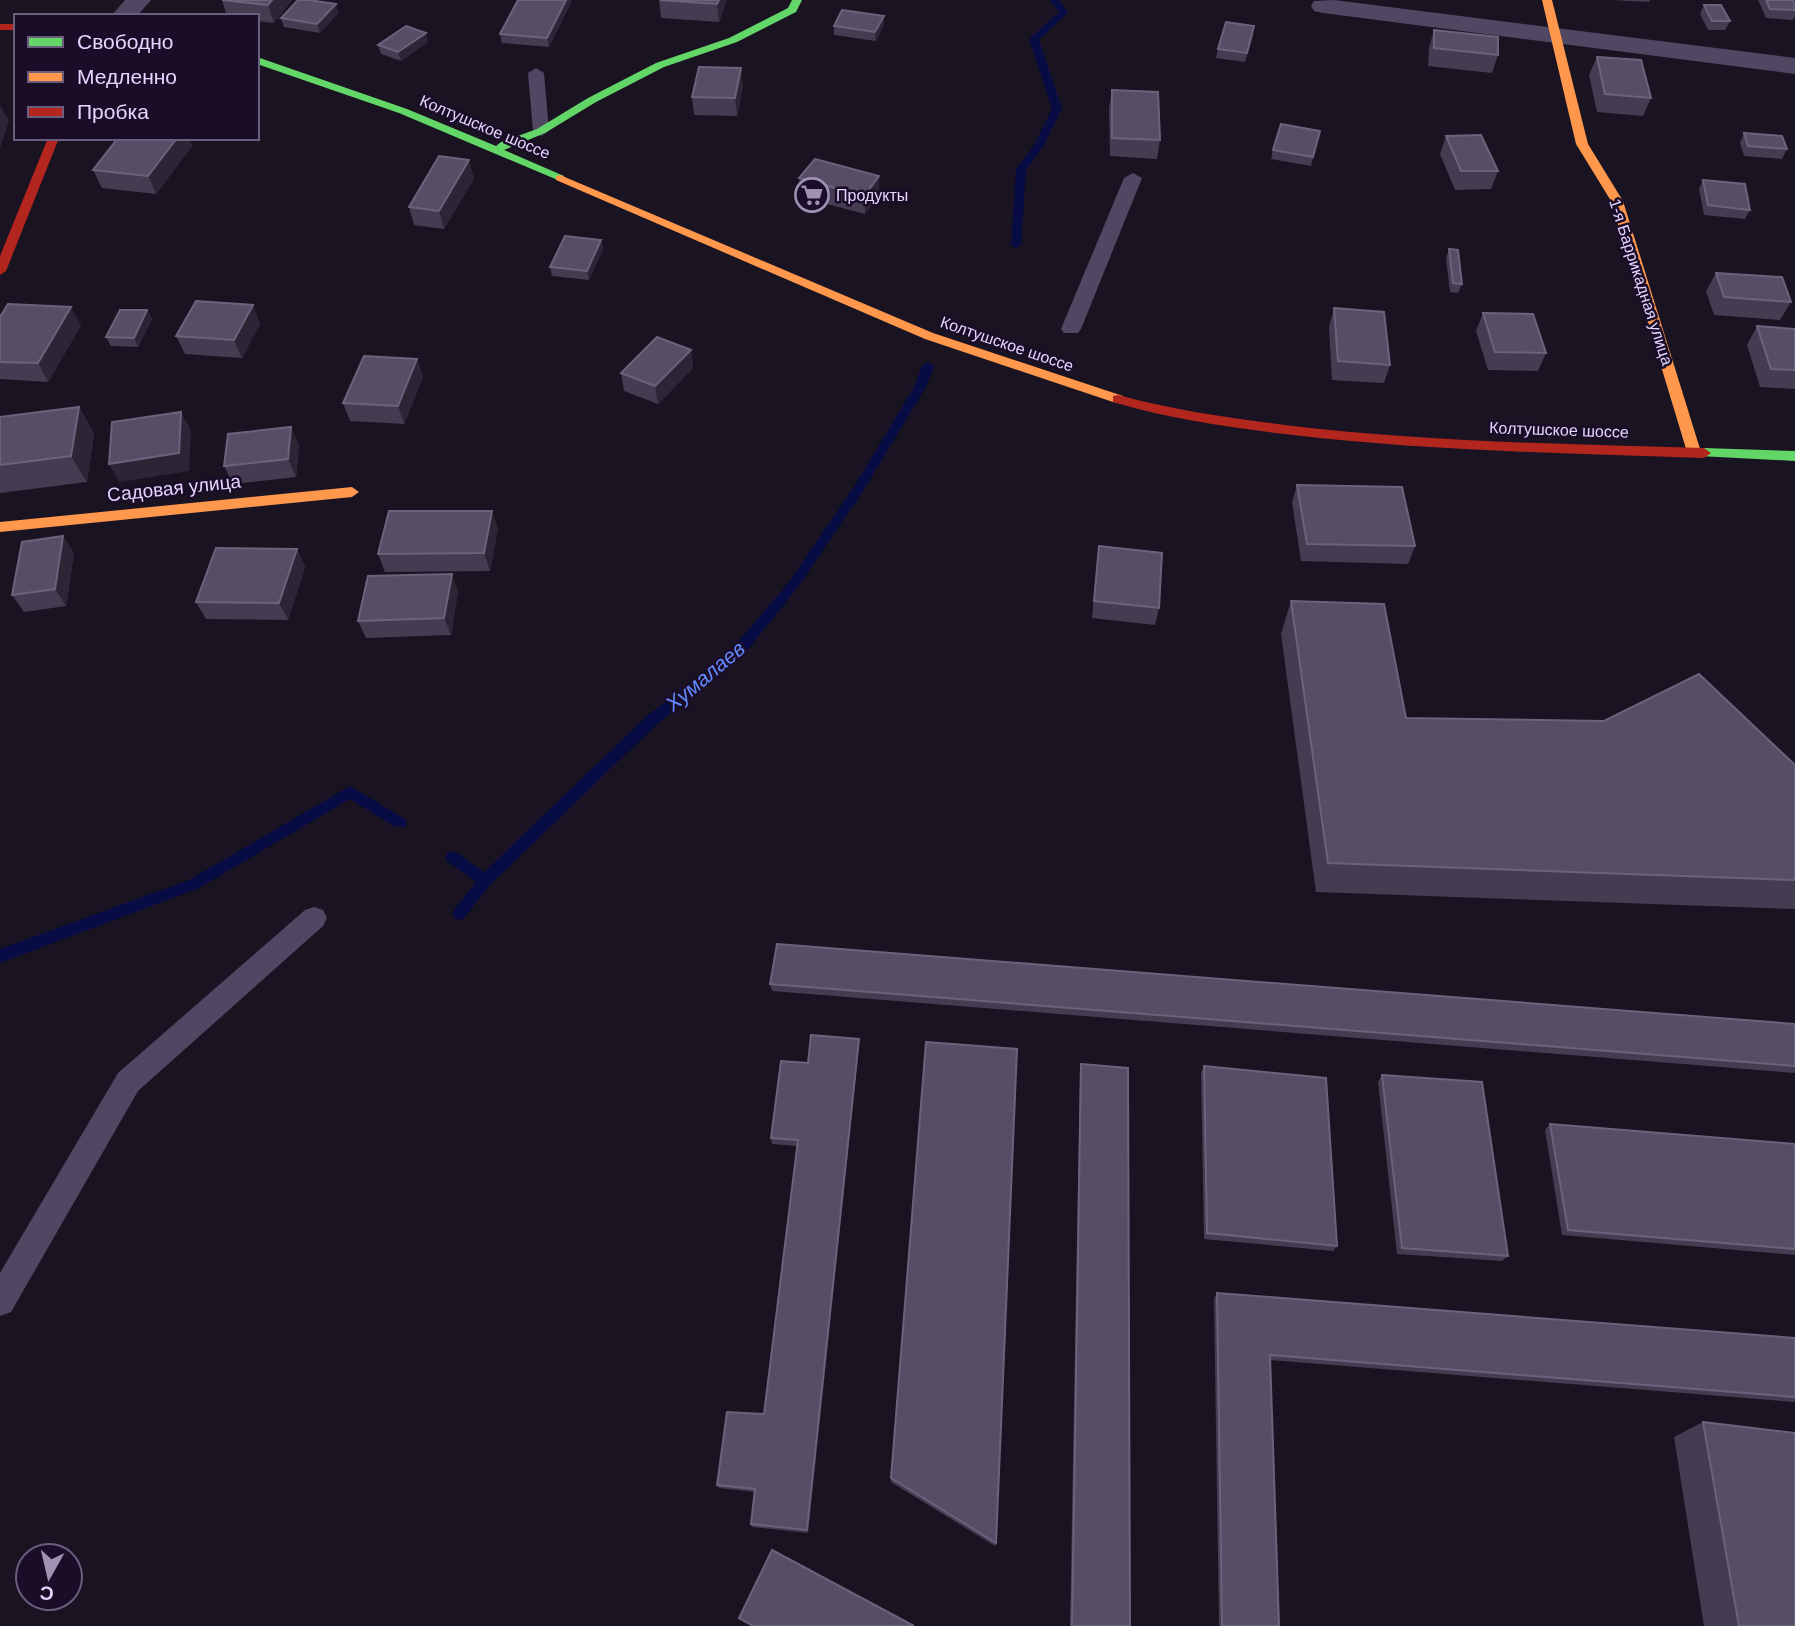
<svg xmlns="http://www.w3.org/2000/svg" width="1795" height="1626" font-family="Arial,sans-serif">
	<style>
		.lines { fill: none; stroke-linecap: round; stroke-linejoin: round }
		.stream { fill: #080c45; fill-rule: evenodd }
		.lane { fill: #504863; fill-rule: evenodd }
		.street { fill: #504863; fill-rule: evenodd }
		.fast { fill: #63d668; fill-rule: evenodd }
		.slow { fill: #ff974d; fill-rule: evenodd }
		.jam { fill: #b3261e; fill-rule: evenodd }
		.wall { fill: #463c51 }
		.shaded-wall { fill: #2d2536 }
		.building { fill: #574d64; stroke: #6d627c; stroke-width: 2 }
		.labels { text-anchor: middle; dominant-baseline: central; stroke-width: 5; stroke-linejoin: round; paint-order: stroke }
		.far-street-label { font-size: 16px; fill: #e5d5ff; stroke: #1a0d28 }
		.far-poi-label { font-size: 16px; fill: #e5d5ff; stroke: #1a0d28; text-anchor: start }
		.street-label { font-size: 19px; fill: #e5d5ff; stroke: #1a0d28 }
		.water-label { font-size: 21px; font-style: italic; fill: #638aff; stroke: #1a0d28 }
	</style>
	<rect width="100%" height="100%" fill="#1a1322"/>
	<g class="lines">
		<!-- stream -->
		<g class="stream">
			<path d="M1050,0h9l9,12 -29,28 23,69 -18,36 -18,25 -5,75 -5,3 -5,-3 5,-75 18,-25 18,-36 -23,-70 30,-27z"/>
			<path d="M928,362l6,4 -8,21 -63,104 -65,96 -56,70 -85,67 -167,161 -26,33 -5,2 -5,-2 -2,-4 2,-4 22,-28 -29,-21 -2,-4 2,-4 5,-2 5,2 27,19 163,-156 85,-67 58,-68 65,-96 59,-98 8,-21z"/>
			<path d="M350,786l55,33 2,4 -2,4h-10l-45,-28 -151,89 -199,75v-14l189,-69z"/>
		</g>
		<!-- lane -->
		<g class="lane">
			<path d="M536,68l8,5 5,58 -8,5 -8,-5 -5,-58z"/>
			<path d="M1133,173l9,5 -61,151 -3,4h-14l-3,-4 63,-151z"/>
			<path d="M314,907l9,3 4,8 -4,8 -185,165 -127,221 -11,4v-43l118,-200 187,-163z"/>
		</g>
		<!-- street -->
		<g class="street">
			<path d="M125,0h26l-14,16h-26z"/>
			<path d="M1334,0l461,58v16l-472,-61 -9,-2 -3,-5 3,-5z"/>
		</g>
		<!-- fast -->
		<g class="fast">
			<path d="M792,0h10l-6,12 -59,30 -73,25 -68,35 -51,31 -41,17 60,26v4l-4,1 -161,-68 -142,-49v-7l150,52 89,37 5,-4 36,-13 51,-31 68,-35 73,-25 59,-30z"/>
			<path d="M1704,448l91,3v10l-96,-5 -2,-3z"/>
		</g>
		<!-- slow -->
		<g class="slow">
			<path d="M1542,0h10l36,144 35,57 78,251 -2,3h-10l-2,-3 -76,-251 -35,-57z"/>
			<path d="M560,175l373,158 190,63 1,3 -6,4 -5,-1 -188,-63 -369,-159v-4z"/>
			<path d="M352,487l7,5 -7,5 -352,35v-10z"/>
		</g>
		<!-- jam -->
		<g class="jam">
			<rect x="0" y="24" width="16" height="6"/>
			<path d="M48,138h11l-53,133 -6,4v-19z"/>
			<path d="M1118,395c55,15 111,23 167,30 139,17 279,19 419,23l7,5 -7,5c-140,-5 -280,-7 -419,-24 -58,-7 -115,-15 -172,-32v-6z"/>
		</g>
	</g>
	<!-- wall -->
	<g class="wall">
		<path d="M222,0h70l-18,23 -17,-2v-5h-30z"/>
		<path d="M518,0h54l-23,47 -47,-4 -2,-9z"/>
		<path d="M659,0h68l-8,22 -58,-4z"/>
		<path d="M1612,0h38l-1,2z"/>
		<path d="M1758,0h35l2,5v11l-2,4 -27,-2z"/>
		<path d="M336,4l2,9 -18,20 -36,-6 -3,-9z"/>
		<path d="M1704,5l26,16 -5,9h-17l-8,-16z"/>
		<path d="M884,16v9l-8,16 -42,-6v-9z"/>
		<path d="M1434,30l64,25 -6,18 -64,-7 1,-18z"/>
		<path d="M1253,35l-8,27 -29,-4 2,-9z"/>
		<path d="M428,42l-27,19 -20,-7 -3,-9z"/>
		<path d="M1597,57l54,41 -8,18 -46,-4 -8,-37z"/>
		<path d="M743,86l-6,30 -43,-1 -2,-18z"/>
		<path d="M1112,90l48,50 -3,19 -47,-3 -1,-48z"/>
		<path d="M1320,131l-9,35 -40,-7 2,-9z"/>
		<path d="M1744,133l43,16 -5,10 -38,-3 -4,-13z"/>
		<path d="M1446,136l52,35 -7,18 -36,1 -15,-36z"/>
		<path d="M118,138h71l3,8 -36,48 -54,-6 -9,-18z"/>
		<path d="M474,178l-30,51 -30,-4 -5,-18z"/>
		<path d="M799,178l80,16 -14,20 -65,-17z"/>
		<path d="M1703,180l47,30 -5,9 -41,-4 -5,-26z"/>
		<path d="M601,240l2,9 -14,31 -37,-4 -2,-9z"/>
		<path d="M1449,249l13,35 -4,9 -8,-1 -4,-34z"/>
		<path d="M1716,273l75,29 -11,18 -66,-5 -8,-24z"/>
		<path d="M1334,308l56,57 -6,18 -52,-3 -3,-53z"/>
		<path d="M147,310l5,9 -14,28 -27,-1 -5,-9z"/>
		<path d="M1483,313l63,40 -8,18 -50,-1 -12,-39z"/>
		<path d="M0,317l81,8 -33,57 -48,-3z"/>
		<path d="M260,323l-18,35 -57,-4 -9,-18z"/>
		<path d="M1757,326l38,3v60l-35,-2 -13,-42z"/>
		<path d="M691,350l2,18 -35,36 -34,-13 -3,-18z"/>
		<path d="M417,359l6,18 -19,47 -54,-3 -7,-18z"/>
		<path d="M79,407l15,27 -7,48 -87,11v-76z"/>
		<path d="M299,445l-3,32 -63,7 -9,-18z"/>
		<path d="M1297,485l118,61 -7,18 -107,-3 -9,-59z"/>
		<path d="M498,528l-8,43 -105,1 -7,-18z"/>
		<path d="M63,536l11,18 -8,52 -42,6 -12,-17z"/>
		<path d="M1099,546l60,62 -4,17 -63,-7 5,-54z"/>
		<path d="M297,549l8,18 -17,53 -82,-1 -10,-17z"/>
		<path d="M458,591l-7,44 -85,3 -8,-17z"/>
		<path d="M1291,601l115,117 389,47v144l-479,-17 -35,-258z"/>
		<path d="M770,984l1025,40v49l-1023,-82z"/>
		<path d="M859,1039v7l-51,487 -56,-6 -1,-3 4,-32 -36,-4 -2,-3 47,-71 33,-268 -25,-2 -1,-6 37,-75z"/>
		<path d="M926,1042l70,501 -1,3 -104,-64z"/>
		<path d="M1081,1064l49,562h-60l10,-556z"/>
		<path d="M1204,1066l133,180 -4,5 -129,-12 -3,-166z"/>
		<path d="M1382,1075l126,181 -6,5 -105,-7 -19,-172z"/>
		<path d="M1550,1124l245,20v111l-233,-20 -17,-105z"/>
		<path d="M1217,1293l578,45v64l-525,-42 9,266h-60l-5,-328z"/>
		<path d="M1703,1422l92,204h-91l-30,-189z"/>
	</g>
	<!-- shaded-wall -->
	<g class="shaded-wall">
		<path d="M272,0h20l-18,23 -6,-18z"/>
		<path d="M566,0h6l-23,47 -2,-9z"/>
		<path d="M719,0h8l-8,22 -2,-18z"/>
		<path d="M336,4l2,9 -18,20 -3,-9z"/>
		<path d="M884,16v9l-8,16 -1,-9z"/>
		<path d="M426,33l2,9 -27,19 -3,-9z"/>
		<path d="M741,68l2,18 -6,30 -2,-18z"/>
		<path d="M0,105l9,16 -9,27z"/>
		<path d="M177,138h12l3,8 -36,48 -8,-18z"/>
		<path d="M469,160l5,18 -30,51 -5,-18z"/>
		<path d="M879,176v18l-14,20 -1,-18z"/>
		<path d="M601,240l2,9 -14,31 -2,-9z"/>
		<path d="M253,305l7,18 -18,35 -8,-18z"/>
		<path d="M71,307l10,18 -33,57 -10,-19z"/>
		<path d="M147,310l5,9 -14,28 -4,-9z"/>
		<path d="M691,350l2,18 -35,36 -3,-18z"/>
		<path d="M417,359l6,18 -19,47 -6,-18z"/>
		<path d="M79,407l15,27 -7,48 -16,-26z"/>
		<path d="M181,412l10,18 -2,41 -70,11 -10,-18z"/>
		<path d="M291,427l8,18 -3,32 -8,-18z"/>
		<path d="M492,511l6,17 -8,43 -6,-18z"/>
		<path d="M63,536l11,18 -8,52 -11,-17z"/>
		<path d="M297,549l8,18 -17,53 -9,-17z"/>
		<path d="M452,574l6,17 -7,44 -7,-17z"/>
		<path d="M859,1039v7l-51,487 -1,-3z"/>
	</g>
	<!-- building -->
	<g class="building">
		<path d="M222,0h50l-4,5z"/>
		<path d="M298,0h11l27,4 -19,20 -36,-6z"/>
		<path d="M518,0h48l-19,38 -47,-4z"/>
		<path d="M660,0h59l-2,4z"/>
		<path d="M1766,0h27l2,5v5l-25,-1z"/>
		<path d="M1704,5h17l9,16h-18z"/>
		<path d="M842,10l42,6 -9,16 -41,-6z"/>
		<path d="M1226,22l28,4 -7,27 -29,-4z"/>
		<path d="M406,26l20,7 -28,19 -20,-7z"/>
		<path d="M1434,30l64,7v18l-64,-7z"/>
		<path d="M1597,57l44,3 10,38 -46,-4z"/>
		<path d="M699,67l42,1 -6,30 -43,-1z"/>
		<path d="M1112,90l46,2 2,48 -48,-2z"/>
		<path d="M1281,124l39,7 -7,26 -40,-7z"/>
		<path d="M1744,133l38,3 5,13 -39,-3z"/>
		<path d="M1481,135l17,36h-37l-15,-35z"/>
		<path d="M118,138h59l-29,38 -55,-6z"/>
		<path d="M439,156l30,4 -30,51 -30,-4z"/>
		<path d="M815,159l64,17 -15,20 -65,-18z"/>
		<path d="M1703,180l42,4 5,26 -42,-5z"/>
		<path d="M565,236l36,4 -14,31 -37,-4z"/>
		<path d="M1449,249l9,1 4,34 -9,-1z"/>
		<path d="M1716,273l66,4 9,25 -67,-5z"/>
		<path d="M196,301l57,4 -19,35 -58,-4z"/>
		<path d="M8,304l63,3 -33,56 -38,-1v-45z"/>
		<path d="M1334,308l50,4 6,53 -52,-4z"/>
		<path d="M120,310h27l-13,28 -28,-1z"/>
		<path d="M1483,313l50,1 13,39 -51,-1z"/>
		<path d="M1757,326l38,3v41l-24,-1z"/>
		<path d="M657,337l34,13 -36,36 -34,-13z"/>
		<path d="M364,356l53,3 -19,47 -55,-3z"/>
		<path d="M79,407l-8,49 -71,9v-48z"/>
		<path d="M181,412l-2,41 -70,11 3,-42z"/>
		<path d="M291,427l-3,32 -64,7 4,-32z"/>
		<path d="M1297,485l105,2 13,59 -108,-2z"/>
		<path d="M389,511h103l-8,42 -106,1z"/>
		<path d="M63,536l-8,53 -43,6 10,-53z"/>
		<path d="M1099,546l63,7 -3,55 -65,-7z"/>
		<path d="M216,548l81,1 -18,54 -83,-1z"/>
		<path d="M452,574l-8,44 -86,3 10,-45z"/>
		<path d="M1291,601l93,3 22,114 198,3 95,-47 96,91v115l-467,-17z"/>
		<path d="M777,944l1018,80v42l-1025,-82z"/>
		<path d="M811,1035l48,4 -52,491 -56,-6 4,-35 -38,-4 10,-73 37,2 34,-274 -27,-2 10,-77 27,2z"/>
		<path d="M926,1042l91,7 -21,494 -105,-65z"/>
		<path d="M1081,1064l47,4 2,558h-58z"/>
		<path d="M1204,1066l122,12 11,168 -130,-13z"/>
		<path d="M1382,1075l100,7 26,174 -106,-8z"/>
		<path d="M1550,1124l245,20v105l-227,-19z"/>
		<path d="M1217,1293l578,45v59l-525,-42 9,271h-57z"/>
		<path d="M1703,1422l92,11v193h-56z"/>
		<path d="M772,1550l142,76h-161l-14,-8z"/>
	</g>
	<!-- icons -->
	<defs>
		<g id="supermarket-ring" transform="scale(1.75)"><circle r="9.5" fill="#1a0d28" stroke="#9e91b2" stroke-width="1.5"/><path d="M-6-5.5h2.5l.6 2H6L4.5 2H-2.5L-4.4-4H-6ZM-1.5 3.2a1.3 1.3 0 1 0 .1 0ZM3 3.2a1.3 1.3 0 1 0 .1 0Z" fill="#9e91b2"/></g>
	</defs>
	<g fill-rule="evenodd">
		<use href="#supermarket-ring" x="812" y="195"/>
	</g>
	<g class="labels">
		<!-- far-street labels -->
		<g class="far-street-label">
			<text transform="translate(485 127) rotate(23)">Колтушское шоссе</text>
			<text transform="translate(1641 282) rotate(72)">1-я Баррикадная улица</text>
			<text transform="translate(1007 344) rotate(19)">Колтушское шоссе</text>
			<text transform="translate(1559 430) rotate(2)">Колтушское шоссе</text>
		</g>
		<!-- far-poi labels -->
		<g class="far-poi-label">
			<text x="836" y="195">Продукты</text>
		</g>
		<!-- street labels -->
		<g class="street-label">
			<text transform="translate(174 488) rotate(-6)">Садовая улица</text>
		</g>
		<!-- water labels -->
		<g class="water-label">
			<text transform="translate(705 676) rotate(-40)">Хумалаев</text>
		</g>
	</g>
	<!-- legend -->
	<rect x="14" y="14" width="245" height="126" fill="#1a0d28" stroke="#6b5d7e" stroke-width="2"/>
	<rect x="28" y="37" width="35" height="10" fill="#63d668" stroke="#6b5d7e" stroke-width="2"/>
	<text x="77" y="49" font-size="21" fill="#e5d5ff">Свободно</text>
	<rect x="28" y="72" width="35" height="10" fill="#ff974d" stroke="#6b5d7e" stroke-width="2"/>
	<text x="77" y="84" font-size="21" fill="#e5d5ff">Медленно</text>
	<rect x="28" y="107" width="35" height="10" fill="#b3261e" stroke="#6b5d7e" stroke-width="2"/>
	<text x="77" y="119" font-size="21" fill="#e5d5ff">Пробка</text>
	<!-- north arrow -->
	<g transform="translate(49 1577) rotate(188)"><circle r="33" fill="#1a0d28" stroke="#6b5d7e" stroke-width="2"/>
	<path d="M0-5L12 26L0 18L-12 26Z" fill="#9e91b2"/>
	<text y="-10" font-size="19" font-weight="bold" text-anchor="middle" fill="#e5d5ff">С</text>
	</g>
</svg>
